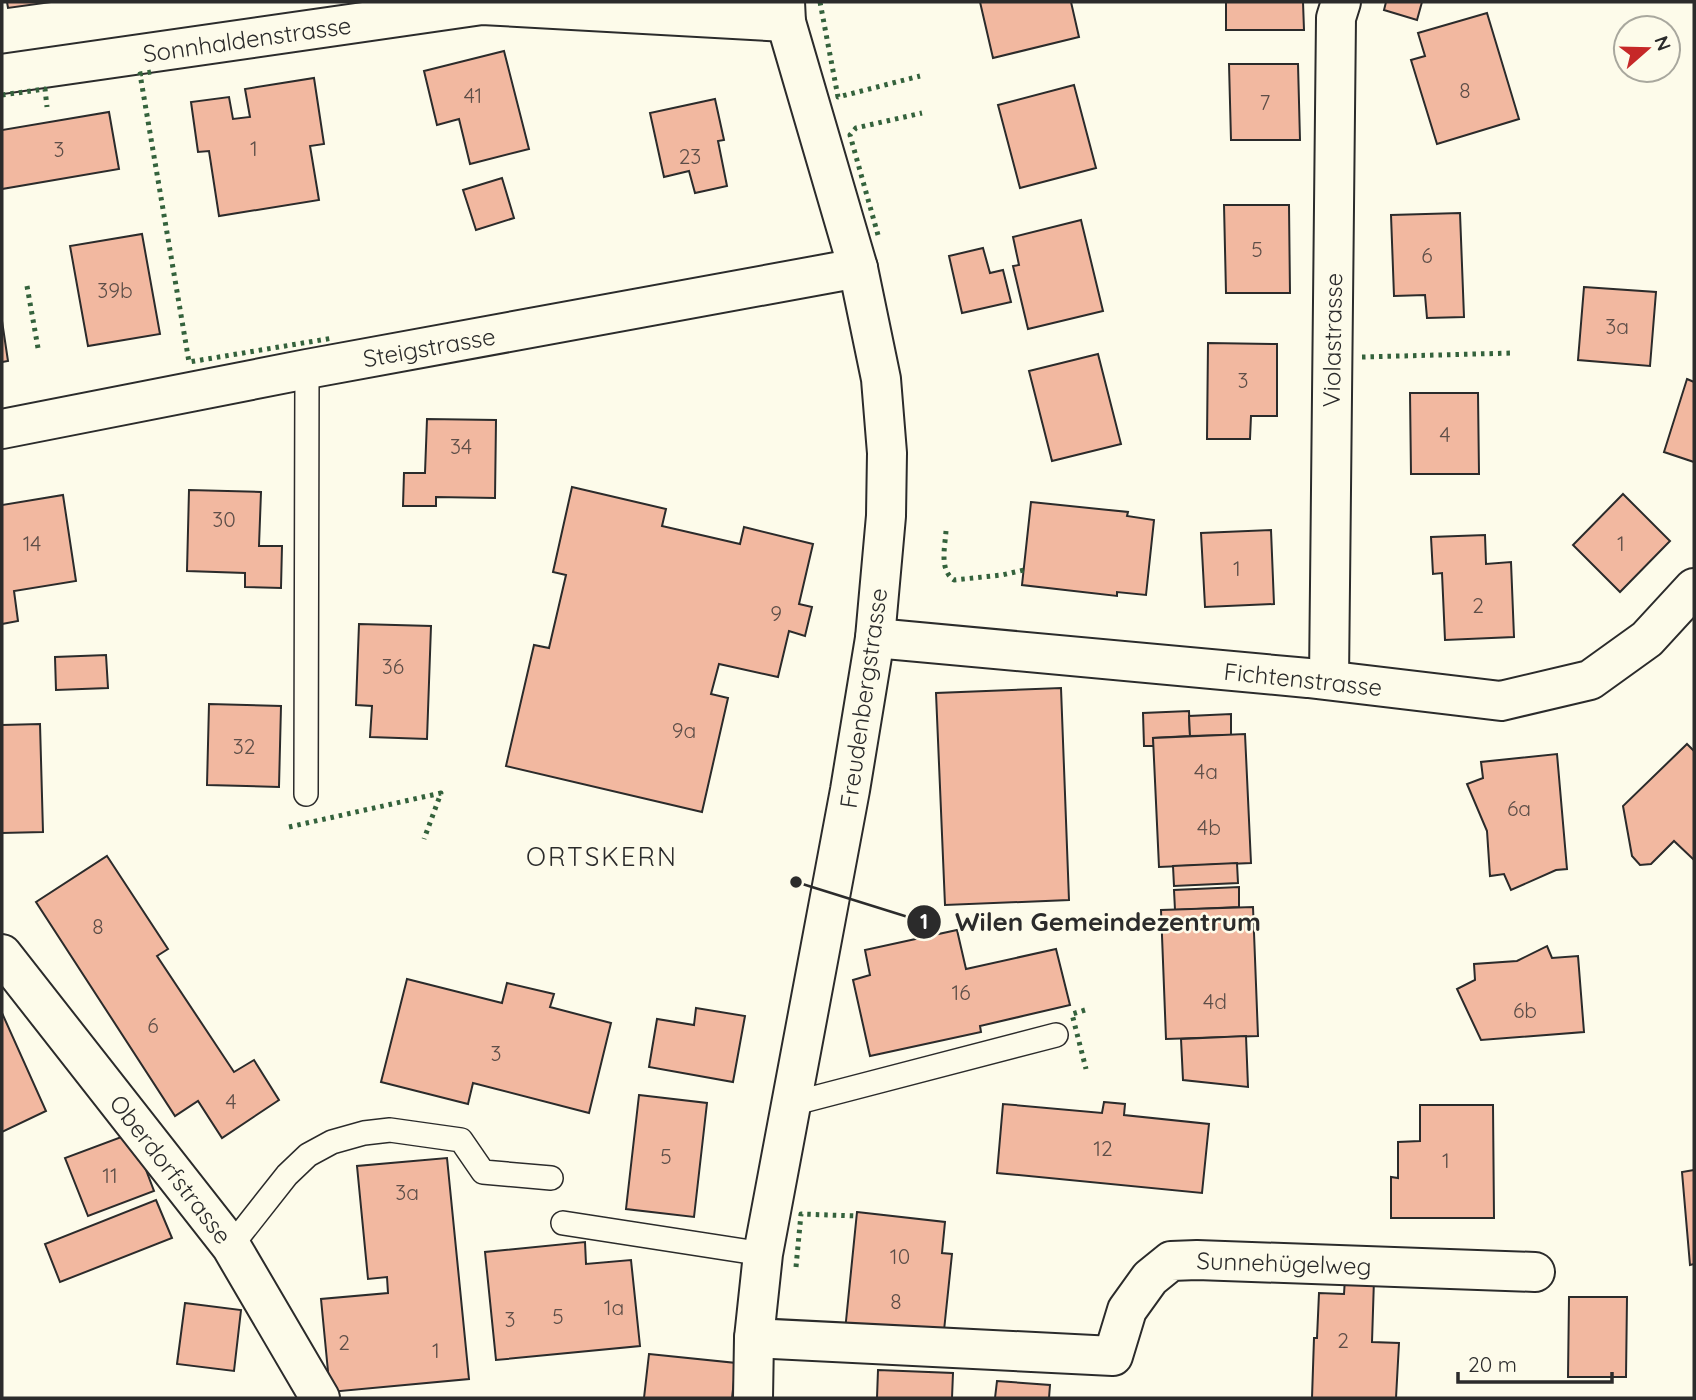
<svg xmlns="http://www.w3.org/2000/svg" width="1696" height="1400" font-family="Quicksand,sans-serif">
	<style>
		.building { fill: #f2b8a0; stroke: #2b2b2b; stroke-width: 2 }
		.lines { fill: none; stroke-linecap: round; stroke-linejoin: round }
		.service-casing { stroke: #2b2b2b; stroke-width: 26 }
		.minor-casing { stroke: #2b2b2b; stroke-width: 42 }
		.service { stroke: #fdfbea; stroke-width: 23 }
		.minor { stroke: #fdfbea; stroke-width: 38 }
		.hedge { stroke: #34623c; stroke-width: 5; stroke-dasharray: 3.5 5; stroke-linecap: butt }
		.labels { text-anchor: middle; dominant-baseline: central; stroke-width: 5; stroke-linejoin: round; paint-order: stroke }
		.number-label { font-size: 21px; fill: #5d4e48 }
		.street-label { font-size: 24px; fill: #2b2b2b; stroke: #fdfbea }
		.neighbourhood-label { font-size: 26px; letter-spacing: 2px; fill: #2b2b2b; stroke: #fdfbea }
		.leader { fill: none; stroke: #2b2b2b; stroke-width: 2.5 }
		.callout-dot { fill: #2b2b2b; stroke: #fdfbea; stroke-width: 2.5 }
		.mark-label { font-size: 21px; text-anchor: middle; font-weight: bold; fill: #fff }
		.callout-label { font-size: 26px; text-anchor: middle; font-weight: bold; fill: #2b2b2b; stroke: #fdfbea; stroke-width: 5; stroke-linejoin: round; paint-order: stroke }
	</style>
	<rect width="100%" height="100%" fill="#fdfbea"/>
	<!-- building -->
	<g class="building">
		<path d="M7,2h44l-43,6z"/>
		<path d="M980,2h91l8,35 -86,21z"/>
		<path d="M1226,2h77l1,28h-78z"/>
		<path d="M1386,2h36l-5,18 -33,-10z"/>
		<path d="M1487,13l32,106 -82,25 -26,-84 14,-4 -7,-23z"/>
		<path d="M504,51l25,98 -59,15 -11,-45 -22,6 -13,-54z"/>
		<path d="M1229,64h69l2,76h-69z"/>
		<path d="M314,78l10,66 -14,2 9,54 -100,16 -10,-65 -11,1 -7,-50 38,-5 4,22 17,-2 -5,-28z"/>
		<path d="M1074,85l22,83 -76,20 -22,-83z"/>
		<path d="M715,99l9,41 -6,1 9,45 -32,7 -6,-22 -25,6 -14,-64z"/>
		<path d="M109,112l10,57 -117,20v-59z"/>
		<path d="M502,178l12,40 -38,12 -13,-40z"/>
		<path d="M1224,205h65l1,88h-64z"/>
		<path d="M1460,213l4,104 -37,1 -2,-23 -31,1 -3,-81z"/>
		<path d="M1081,220l22,91 -75,18 -15,-63 6,-1 -6,-28z"/>
		<path d="M142,234l18,100 -72,12 -18,-100z"/>
		<path d="M983,248l7,25 13,-3 8,32 -49,11 -13,-57z"/>
		<path d="M1584,287l72,5 -6,74 -72,-6z"/>
		<path d="M2,321l6,40 -6,1z"/>
		<path d="M1208,343l69,1v72h-26l-1,23h-43z"/>
		<path d="M1098,354l23,90 -69,17 -23,-90z"/>
		<path d="M1687,379l7,3v80l-30,-10z"/>
		<path d="M1410,393h68l1,81h-68z"/>
		<path d="M427,419l69,1 -1,78 -59,-1v9h-33l1,-33h21z"/>
		<path d="M572,487l94,22 -4,17 78,18 4,-17 69,17 -14,60 13,3 -7,29 -16,-5 -11,46 -59,-13 -8,30 17,4 -26,114 -196,-46 28,-121 15,3 17,-73 -13,-3z"/>
		<path d="M189,490l72,2 -2,54h23l-1,42 -36,-1v-14l-58,-2z"/>
		<path d="M1623,494l47,47 -50,51 -47,-47z"/>
		<path d="M63,495l13,86 -62,10 4,30 -16,3v-119z"/>
		<path d="M1031,502l97,10 -1,4 27,4 -8,75 -29,-3v4l-95,-11z"/>
		<path d="M1271,530l3,74 -69,3 -4,-74z"/>
		<path d="M1485,535l1,29 25,-2 3,75 -69,3 -3,-67 -9,1 -2,-37z"/>
		<path d="M359,624l72,2 -4,113 -57,-2 2,-31 -16,-1z"/>
		<path d="M106,655l2,33 -52,2 -1,-33z"/>
		<path d="M1061,688l8,212 -124,5 -9,-212z"/>
		<path d="M209,704l72,2 -2,81 -72,-2z"/>
		<path d="M1189,711l1,25 -37,2 1,8h-10l-1,-33z"/>
		<path d="M1231,714v21l-41,1 -1,-20z"/>
		<path d="M40,724l3,108 -41,1v-108z"/>
		<path d="M1245,734l6,129 -92,4 -6,-129z"/>
		<path d="M1687,744l7,7v109l-20,-19 -23,23 -11,1 -8,-9 -9,-50z"/>
		<path d="M1557,754l10,115 -11,1 -45,20 -7,-16 -14,2 -3,-45 -20,-47 16,-6 -2,-16z"/>
		<path d="M107,856l61,93 -11,7 77,116 20,-12 25,40 -57,38 -24,-37 -23,15 -139,-214z"/>
		<path d="M1237,863l1,20 -64,3 -1,-20z"/>
		<path d="M1239,887v20l-64,3 -1,-20z"/>
		<path d="M1253,907l5,129 -92,3 -5,-129z"/>
		<path d="M957,930l9,39 90,-20 14,56 -90,21 1,6 -111,24 -17,-76 17,-5 -5,-25z"/>
		<path d="M1547,946l5,12 26,-2 6,76 -103,8 -24,-51 18,-9 -1,-16 43,-3z"/>
		<path d="M407,979l95,24 5,-20 47,11 -4,13 61,16 -22,90 -116,-30 -5,21 -87,-22z"/>
		<path d="M696,1008l49,8 -12,66 -84,-15 8,-48 37,6z"/>
		<path d="M2,1013l44,98 -44,21z"/>
		<path d="M1246,1036l2,51 -65,-7 -2,-41z"/>
		<path d="M639,1095l68,8 -13,114 -68,-8z"/>
		<path d="M1104,1102l21,2 -1,11 85,9 -7,69 -205,-20 6,-69 99,9z"/>
		<path d="M1420,1105h73l1,113h-103v-41l7,1v-36l22,-1z"/>
		<path d="M132,1133l22,58 -66,25 -23,-58z"/>
		<path d="M447,1158l22,221 -139,13 -9,-93 67,-6 -1,-16 -19,2 -11,-113z"/>
		<path d="M1694,1170v94l-4,1 -8,-93z"/>
		<path d="M156,1200l16,38 -112,44 -15,-38z"/>
		<path d="M857,1212l88,10 -3,31 10,1 -9,86 -98,-9z"/>
		<path d="M585,1242l1,22 45,-4 9,86 -144,14 -11,-108z"/>
		<path d="M1345,1278l29,1 -2,63 27,1 -3,55h-84l2,-60h3l2,-45 25,1z"/>
		<path d="M1569,1297h58l-1,80h-58z"/>
		<path d="M185,1303l56,7 -7,61 -57,-7z"/>
		<path d="M649,1354l87,9 -4,35h-88z"/>
		<path d="M878,1370l75,3 -1,25h-75z"/>
		<path d="M997,1381l53,4 -1,13h-54z"/>
	</g>
	<g class="lines">
		<!-- service casing -->
		<g class="service-casing">
			<g id="service">
				<path d="M306,794l1,-425"/>
				<path d="M791,1104l265,-69"/>
				<path d="M563,1223l200,31"/>
				<path d="M231,1246l56,-71 21,-20 24,-13 32,-9 26,-3 71,10 22,32 68,6"/>
			</g>
		</g>
		<!-- minor casing -->
		<g class="minor-casing">
			<g id="minor">
				<path d="M2,74l480,-69 304,17"/>
				<path d="M2,429l305,-60 551,-101"/>
				<path d="M875,638l433,40 193,23 89,-21 57,-41 47,-51"/>
				<path d="M1329,680l7,-662 5,-16"/>
				<path d="M2,954l229,292 89,152"/>
				<path d="M754,1338l359,18 14,-46 23,-32 21,-17 26,-1 338,12"/>
				<path d="M753,1398l1,-60 9,-84 87,-464 25,-152 11,-122 1,-63 -6,-74 -23,-111 -72,-246 -1,-20"/>
			</g>
		</g>
		<!-- service -->
		<use href="#service" class="service"/>
		<!-- minor -->
		<use href="#minor" class="minor"/>
		<!-- hedge -->
		<g class="hedge">
			<path d="M820,2l18,95 82,-21"/>
			<path d="M151,72l-11,2 49,288 144,-24"/>
			<path d="M2,95l43,-6 2,18"/>
			<path d="M878,235l-28,-100 6,-7 66,-15"/>
			<path d="M27,286l11,62"/>
			<path d="M1362,357l152,-4"/>
			<path d="M946,531c-1,16 -7,39 8,49l48,-5 22,-5"/>
			<path d="M289,827l152,-34 -17,46"/>
			<path d="M1085,1010l-13,4 14,55"/>
			<path d="M796,1267l5,-53 56,2"/>
		</g>
	</g>
	<g class="labels">
		<!-- number labels -->
		<g class="number-label">
			<text x="1465" y="90">8</text>
			<text x="473" y="95">41</text>
			<text x="1265" y="102">7</text>
			<text x="254" y="148">1</text>
			<text x="59" y="149">3</text>
			<text x="690" y="156">23</text>
			<text x="1257" y="249">5</text>
			<text x="1427" y="255">6</text>
			<text x="115" y="290">39b</text>
			<text x="1617" y="326">3a</text>
			<text x="1243" y="380">3</text>
			<text x="1445" y="434">4</text>
			<text x="461" y="446">34</text>
			<text x="224" y="519">30</text>
			<text x="32" y="543">14</text>
			<text x="1621" y="543">1</text>
			<text x="1237" y="568">1</text>
			<text x="1478" y="605">2</text>
			<text x="776" y="613">9</text>
			<text x="393" y="666">36</text>
			<text x="684" y="730">9a</text>
			<text x="244" y="746">32</text>
			<text x="1206" y="771">4a</text>
			<text x="1519" y="808">6a</text>
			<text x="1209" y="827">4b</text>
			<text x="98" y="926">8</text>
			<text x="961" y="992">16</text>
			<text x="1215" y="1001">4d</text>
			<text x="1525" y="1010">6b</text>
			<text x="153" y="1025">6</text>
			<text x="496" y="1053">3</text>
			<text x="231" y="1101">4</text>
			<text x="1103" y="1148">12</text>
			<text x="666" y="1156">5</text>
			<text x="1446" y="1160">1</text>
			<text x="110" y="1175">11</text>
			<text x="407" y="1192">3a</text>
			<text x="900" y="1256">10</text>
			<text x="896" y="1301">8</text>
			<text x="614" y="1307">1a</text>
			<text x="558" y="1316">5</text>
			<text x="510" y="1319">3</text>
			<text x="1343" y="1340">2</text>
			<text x="344" y="1342">2</text>
			<text x="436" y="1350">1</text>
		</g>
		<!-- street labels -->
		<g class="street-label">
			<text transform="translate(247 39) rotate(-8)">Sonnhaldenstrasse</text>
			<text transform="translate(1332 340) rotate(-89)">Violastrasse</text>
			<text transform="translate(429 347) rotate(-10)">Steigstrasse</text>
			<text transform="translate(1303 679) rotate(6)">Fichtenstrasse</text>
			<text transform="translate(863 698) rotate(-82)">Freudenbergstrasse</text>
			<text transform="translate(171 1169) rotate(52)">Oberdorfstrasse</text>
			<text transform="translate(1284 1263) rotate(2)">Sunnehügelweg</text>
		</g>
		<!-- neighbourhood labels -->
		<g class="neighbourhood-label">
			<text x="602" y="856">ORTSKERN</text>
		</g>
	</g>
	<!-- callouts -->
	<path class="leader" d="M796 882L924 922"/>
	<g class="callout-dot">
		<circle cx="796" cy="882" r="7"/>
		<circle cx="924" cy="922" r="18"/>
	</g>
	<g class="mark-label">
		<text x="924" y="929">1</text>
	</g>
	<g class="callout-label">
		<text x="1108" y="931">Wilen Gemeindezentrum</text>
	</g>
	<!-- border -->
	<rect width="1696" height="1400" fill="none" stroke="#2b2b2b" stroke-width="7"/>
	<!-- north arrow -->
	<g transform="translate(1647 49) rotate(70)"><circle r="33" fill="#fdfbea" stroke="#a9a89e" stroke-width="2"/>
	<path d="M0-5L12 26L0 18L-12 26Z" fill="#c62828"/>
	<text y="-10" font-size="19" font-weight="bold" text-anchor="middle" fill="#2b2b2b">N</text>
	</g>
	<!-- scale -->
	<path d="M1458 1372v10h154v-10" fill="none" stroke="#2b2b2b" stroke-width="3.5"/>
	<text x="1468" y="1372" font-size="21" fill="#2b2b2b" stroke="#fdfbea" stroke-width="5" paint-order="stroke">20 m</text>
</svg>
